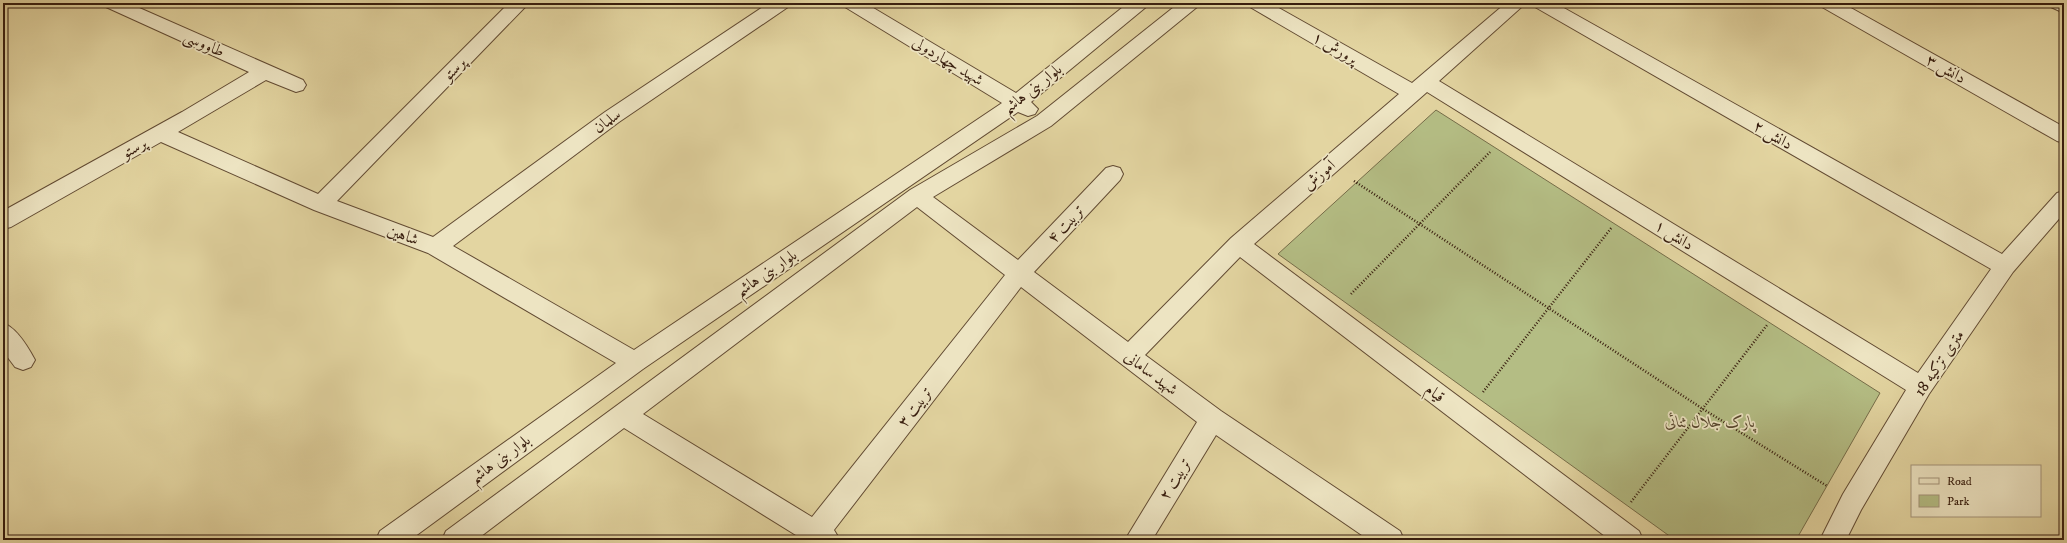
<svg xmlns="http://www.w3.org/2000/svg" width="2067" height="543" font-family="'IM FELL DW Pica',Amiri,serif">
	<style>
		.green { fill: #b4bd84; stroke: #766d49 }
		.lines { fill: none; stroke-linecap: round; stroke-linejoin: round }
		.minor-casing { stroke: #624b33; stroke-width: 2 }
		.path { stroke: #371d0e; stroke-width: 2.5; stroke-dasharray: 1 2; stroke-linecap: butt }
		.minor { fill: #ede4c2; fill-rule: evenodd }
		.labels { text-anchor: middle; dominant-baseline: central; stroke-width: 3.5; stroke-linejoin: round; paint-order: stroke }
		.street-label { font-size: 16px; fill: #371d0e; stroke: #ede4c2 }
		.park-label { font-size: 16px; font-style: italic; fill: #56452c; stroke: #ede4c2 }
	</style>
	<rect width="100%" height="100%" fill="#e3d5a1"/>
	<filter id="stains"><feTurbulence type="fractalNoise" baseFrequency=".005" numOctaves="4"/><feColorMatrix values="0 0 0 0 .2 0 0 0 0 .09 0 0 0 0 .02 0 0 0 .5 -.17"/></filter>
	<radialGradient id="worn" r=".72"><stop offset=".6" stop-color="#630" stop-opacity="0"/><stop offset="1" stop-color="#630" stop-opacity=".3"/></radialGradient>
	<!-- green -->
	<path class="green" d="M1436,110l444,283 -84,147h-121l-397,-286z"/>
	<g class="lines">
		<!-- minor casing -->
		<g class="minor-casing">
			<g id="minor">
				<path d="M103,3h25l175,77 3,5 -3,5 -7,2 -30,-12 -88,52 140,62 191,-191h20l-192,198 96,36 172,-125 164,-109h22l-3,4 -169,115 -166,124 181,104 368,-247 -157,-96 -3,-4h23l151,90 112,-90h21l-3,4 -115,95 7,7 -3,5 -7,2 -10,-4 -375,257 -233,171h-34l4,-9 236,-168 -188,-110 -114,-43 -153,-68 -150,85 -8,2v-18l179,-99 67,-40 -143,-65z"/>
				<path d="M1179,3h21l-3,4 -146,119 -118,71 85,63 88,-92 7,-2 7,2 3,6 -3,6 -86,92 94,70 103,-104 168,-144 -149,-87 -3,-4h23l142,80 94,-80h20l-87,78 479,292 73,-104 -456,-262 -3,-4h23l447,251 55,-61 7,-2v22l-51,59 -84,122 -68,116 -15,30h-26l23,-46 63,-104 -479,-298 -173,152 385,287 4,9h-33l-370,-283 -95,98 76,56 179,120 4,9h-35l-153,-105 -64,105h-27l72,-118 -176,-135 -187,243 6,10h-43l2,-3 -175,-109 -148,112h-34l4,-9 464,-341 127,-74zM917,207l88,68 -193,242 -169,-103z"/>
				<path d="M1819,3h23l222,124v16l-7,-2 -235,-134z"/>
				<path d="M2048,3h16v10l-13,-6z"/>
				<path d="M3,323c14,5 25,24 32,37l-4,7 -8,3 -8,-3 -12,-16z"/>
			</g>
		</g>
		<!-- path -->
		<g class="path">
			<path d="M1354,181l349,228 124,77"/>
			<path d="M1351,294l139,-142"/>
			<path d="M1483,392l129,-165"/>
			<path d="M1631,502l136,-177"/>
		</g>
		<!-- minor -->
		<use href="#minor" class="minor"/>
	</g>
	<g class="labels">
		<!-- street labels -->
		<g class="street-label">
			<text transform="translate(204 44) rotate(24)">طاووسی</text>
			<text transform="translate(1335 48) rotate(30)">پرورش ۱</text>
			<text transform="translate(948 61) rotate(31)">شهید چهاردولی</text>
			<text transform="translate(454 69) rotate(-45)">پرستو</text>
			<text transform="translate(1946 69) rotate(29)">دانش ۳</text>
			<text transform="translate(1032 89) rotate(-38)">بلوار بنی هاشم</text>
			<text transform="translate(607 121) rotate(-36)">سلمان</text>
			<text transform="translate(1773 135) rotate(30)">دانش ۲</text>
			<text transform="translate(134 148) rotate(-29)">پرستو</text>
			<text transform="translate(1319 175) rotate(-41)">آموزش</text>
			<text transform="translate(1066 224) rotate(-47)">تربیت ۴</text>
			<text transform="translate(403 235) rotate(20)">شاهین</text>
			<text transform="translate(1674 235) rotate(32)">دانش ۱</text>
			<text transform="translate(766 273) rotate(-34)">بلوار بنی هاشم</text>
			<text transform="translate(1939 363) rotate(-56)">18 متری تزکیه</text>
			<text transform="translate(1151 373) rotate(37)">شهید سامانی</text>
			<text transform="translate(1435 393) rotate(37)">قیام</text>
			<text transform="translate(915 407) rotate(-52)">تربیت ۳</text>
			<text transform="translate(500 459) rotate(-36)">بلوار بنی هاشم</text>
			<text transform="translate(1175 479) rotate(-58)">تربیت ۲</text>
		</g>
		<!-- park labels -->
		<g class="park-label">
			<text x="1710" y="422">پارک جلال ثنائی</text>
		</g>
	</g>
	<!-- margin -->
	<rect width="2067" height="543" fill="none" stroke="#e3d5a1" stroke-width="16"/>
	<rect x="4" y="4" width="2059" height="535" fill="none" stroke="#371d0e" stroke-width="2"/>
	<rect x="8" y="8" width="2051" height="527" fill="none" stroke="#371d0e"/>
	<!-- legend -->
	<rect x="1911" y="465" width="130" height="52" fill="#ede4c2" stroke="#a4947a"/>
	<rect x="1919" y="478" width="20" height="6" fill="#ede4c2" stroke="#a4947a"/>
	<text x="1947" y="485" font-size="12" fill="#371d0e">Road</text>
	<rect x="1919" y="495" width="20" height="12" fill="#b4bd84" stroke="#a4947a"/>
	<text x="1947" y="505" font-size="12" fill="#371d0e">Park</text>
	<rect width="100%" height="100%" filter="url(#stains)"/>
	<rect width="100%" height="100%" fill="url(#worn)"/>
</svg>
